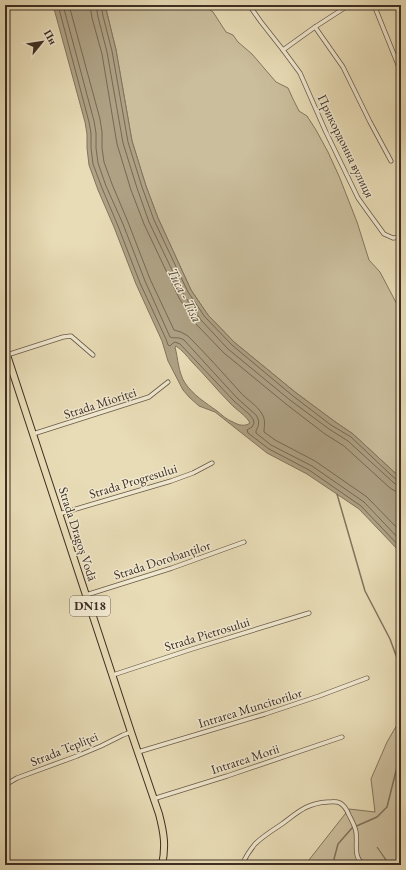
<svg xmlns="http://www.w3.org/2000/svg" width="406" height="870" font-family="'EB Garamond',serif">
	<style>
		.green { fill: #cbbe9d; stroke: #847660 }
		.water { fill: #aea184; stroke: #81735d; fill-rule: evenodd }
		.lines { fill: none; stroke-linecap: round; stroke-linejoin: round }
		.shore { stroke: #766854; stroke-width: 1 }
		.stream { stroke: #81735d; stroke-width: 1.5 }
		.minor-casing { stroke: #685a48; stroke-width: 5 }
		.primary-casing { stroke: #3d2e23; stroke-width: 8 }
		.minor { stroke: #f0e8d0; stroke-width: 3.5 }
		.primary { stroke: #e8dcb6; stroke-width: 6 }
		.labels { text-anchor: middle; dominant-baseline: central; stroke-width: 3; stroke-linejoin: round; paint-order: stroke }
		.shield { fill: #f0e8d0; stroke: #736657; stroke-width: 1 }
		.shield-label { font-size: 12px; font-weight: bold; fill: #3d2e23 }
		.street-label { font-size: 13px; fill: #3d2e23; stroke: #f0e8d0 }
		.water-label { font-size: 14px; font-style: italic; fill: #594b3b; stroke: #f0e8d0 }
	</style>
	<rect width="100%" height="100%" fill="#e8dcb6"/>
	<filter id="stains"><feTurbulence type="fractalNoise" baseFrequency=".005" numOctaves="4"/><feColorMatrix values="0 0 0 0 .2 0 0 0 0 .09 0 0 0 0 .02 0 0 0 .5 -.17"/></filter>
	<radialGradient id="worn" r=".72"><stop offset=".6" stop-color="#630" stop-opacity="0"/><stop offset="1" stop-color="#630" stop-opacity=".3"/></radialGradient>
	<!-- green -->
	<g class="green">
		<path d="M105,5h98l10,7 13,20 7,3 5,7 14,12 24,28 12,6 5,11 6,12 8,5 9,14 12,22 11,24 18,46 12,38 11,12 21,40v166l-8,-7 -40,-37 -19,-13 -39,-29 -61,-50 -26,-27 -17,-25 -33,-72 -12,-32 -14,-45 -16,-91z"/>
		<path d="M401,718v147h-11l-13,-18 12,18h-84l44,-56 26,3 -4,-33 16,-37z"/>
	</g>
	<!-- water -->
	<path class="water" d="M53,5h52l11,45 16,91 14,45 12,32 33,72 17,25 26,27 61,50 39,29 19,13 40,37 8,7v75l-42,-44 -52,-35 -40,-21 -52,-41 -16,-6 -10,-9 -6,-7 -15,-29 -6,-20 -26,-57 -22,-57 -16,-37 -9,-25 -2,-17v-14l-2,-12zM176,346c6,4 11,10 16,16 13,13 25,28 38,41 6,7 16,12 20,20 -5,4 -12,2 -17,-1 -6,-2 -11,-7 -16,-11 -11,-8 -24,-16 -32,-28 -7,-11 -7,-25 -10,-36z"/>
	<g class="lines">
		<!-- shore -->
		<g class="shore">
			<path d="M58,5l31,117 2,11v15l2,16 9,24 16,38 22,57 26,56 2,6 2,1 3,-3 2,-1 5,2 54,57 15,13 4,5 1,4 -2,4 -5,3 1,3 21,16 40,21 52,36 40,42"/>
			<path d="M63,5l31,116 2,12v15l2,15 8,23 17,38 22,57 25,56c4,2 7,-1 14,3l53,58 19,17c4,6 3,10 0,16v2l15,12 41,21 52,36 37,39"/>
			<path d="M69,5l31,114 2,13v16l2,14 8,22 16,38 22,57 24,51 7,2 7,4c18,18 35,37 52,56 7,8 17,13 22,22 4,6 2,12 2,18l11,8 40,21 52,36 34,35"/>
			<path d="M90,5l2,13 10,36 15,90 14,46 13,34 35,74 17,26 28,29 62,51 39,30 19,12 46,42 5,3 6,1"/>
			<path d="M96,5l2,12 9,35 16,91 14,45 12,34 35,73 17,25 27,29 62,51 39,29 19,12 46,42 3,2h4"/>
			<path d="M101,5l2,11 9,35 16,91 14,45 12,33 34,72 17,25 27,28 61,51 38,29 20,12 39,37 7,6h4"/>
		</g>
		<!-- stream -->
		<g class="stream">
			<path d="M337,494l28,97 25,48 11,30v7"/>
			<path d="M334,865v-6l4,-15 14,-16 25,-11 10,-10 11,-44 3,-18"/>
		</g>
		<!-- minor casing -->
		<g class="minor-casing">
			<g id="minor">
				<path d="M249,5l12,17 22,28 17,23 25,57 33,68 10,14 16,22 9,4 8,-1"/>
				<path d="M374,5l27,67"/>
				<path d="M315,27l28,40 27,55 21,39"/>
				<path d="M283,50l32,-23 34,-22"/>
				<path d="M7,355l56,-18 8,-1 22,19"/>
				<path d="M33,434l116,-37 19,-15"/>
				<path d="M59,514l112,-33 22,-8 19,-10"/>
				<path d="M86,595l86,-27 72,-26"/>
				<path d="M113,675l79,-26 117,-36"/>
				<path d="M138,752l127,-38 54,-18 48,-18"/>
				<path d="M5,785l12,-7 60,-22 24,-10 22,-11 8,-3"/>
				<path d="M153,799l74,-23 115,-39"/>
				<path d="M242,865c3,-7 8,-15 13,-21 8,-8 18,-14 27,-20 16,-12 25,-21 46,-22 4,0 8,-1 12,1 5,3 7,7 9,12 3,6 6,11 7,17 2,12 -4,26 9,33"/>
			</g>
		</g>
		<!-- primary casing -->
		<g class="primary-casing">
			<path id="primary" d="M5,349l126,383 28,82c5,19 7,32 3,51"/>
		</g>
		<!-- minor -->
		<use href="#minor" class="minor"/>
		<!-- primary -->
		<use href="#primary" class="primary"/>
	</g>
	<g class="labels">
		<!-- shield labels -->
		<rect class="shield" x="70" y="596" width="40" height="20" rx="3"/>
		<g class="shield-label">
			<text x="90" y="606">DN18</text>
		</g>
		<!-- street labels -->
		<g class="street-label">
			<text transform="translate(346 146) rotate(64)">Прикордонна вулиця</text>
			<text transform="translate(100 403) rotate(-18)">Strada Mioriței</text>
			<text transform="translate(133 481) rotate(-17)">Strada Progresului</text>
			<text transform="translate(78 534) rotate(72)">Strada Dragoș Vodă</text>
			<text transform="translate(162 560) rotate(-18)">Strada Dorobanților</text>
			<text transform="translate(207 634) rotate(-17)">Strada Pietrosului</text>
			<text transform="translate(250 708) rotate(-17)">Intrarea Muncitorilor</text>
			<text transform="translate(64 749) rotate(-22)">Strada Tepliței</text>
			<text transform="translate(245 759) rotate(-18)">Intrarea Morii</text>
		</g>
		<!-- water labels -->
		<g class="water-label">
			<text transform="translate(185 295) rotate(63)">Тиса - Tisa</text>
		</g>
	</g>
	<!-- margin -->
	<rect width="406" height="870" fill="none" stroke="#e8dcb6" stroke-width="20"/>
	<rect x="6" y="6" width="394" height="858" fill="none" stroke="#3d2e23" stroke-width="2"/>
	<rect x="10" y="10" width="386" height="850" fill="none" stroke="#3d2e23"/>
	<!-- north arrow -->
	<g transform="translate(42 42) rotate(60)" stroke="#f0e8d0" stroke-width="3" paint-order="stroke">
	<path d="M0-3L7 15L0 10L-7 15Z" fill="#3d2e23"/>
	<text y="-6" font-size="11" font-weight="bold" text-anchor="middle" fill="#3d2e23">Пн</text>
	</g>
	<rect width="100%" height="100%" filter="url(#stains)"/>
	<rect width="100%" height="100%" fill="url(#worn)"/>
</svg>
